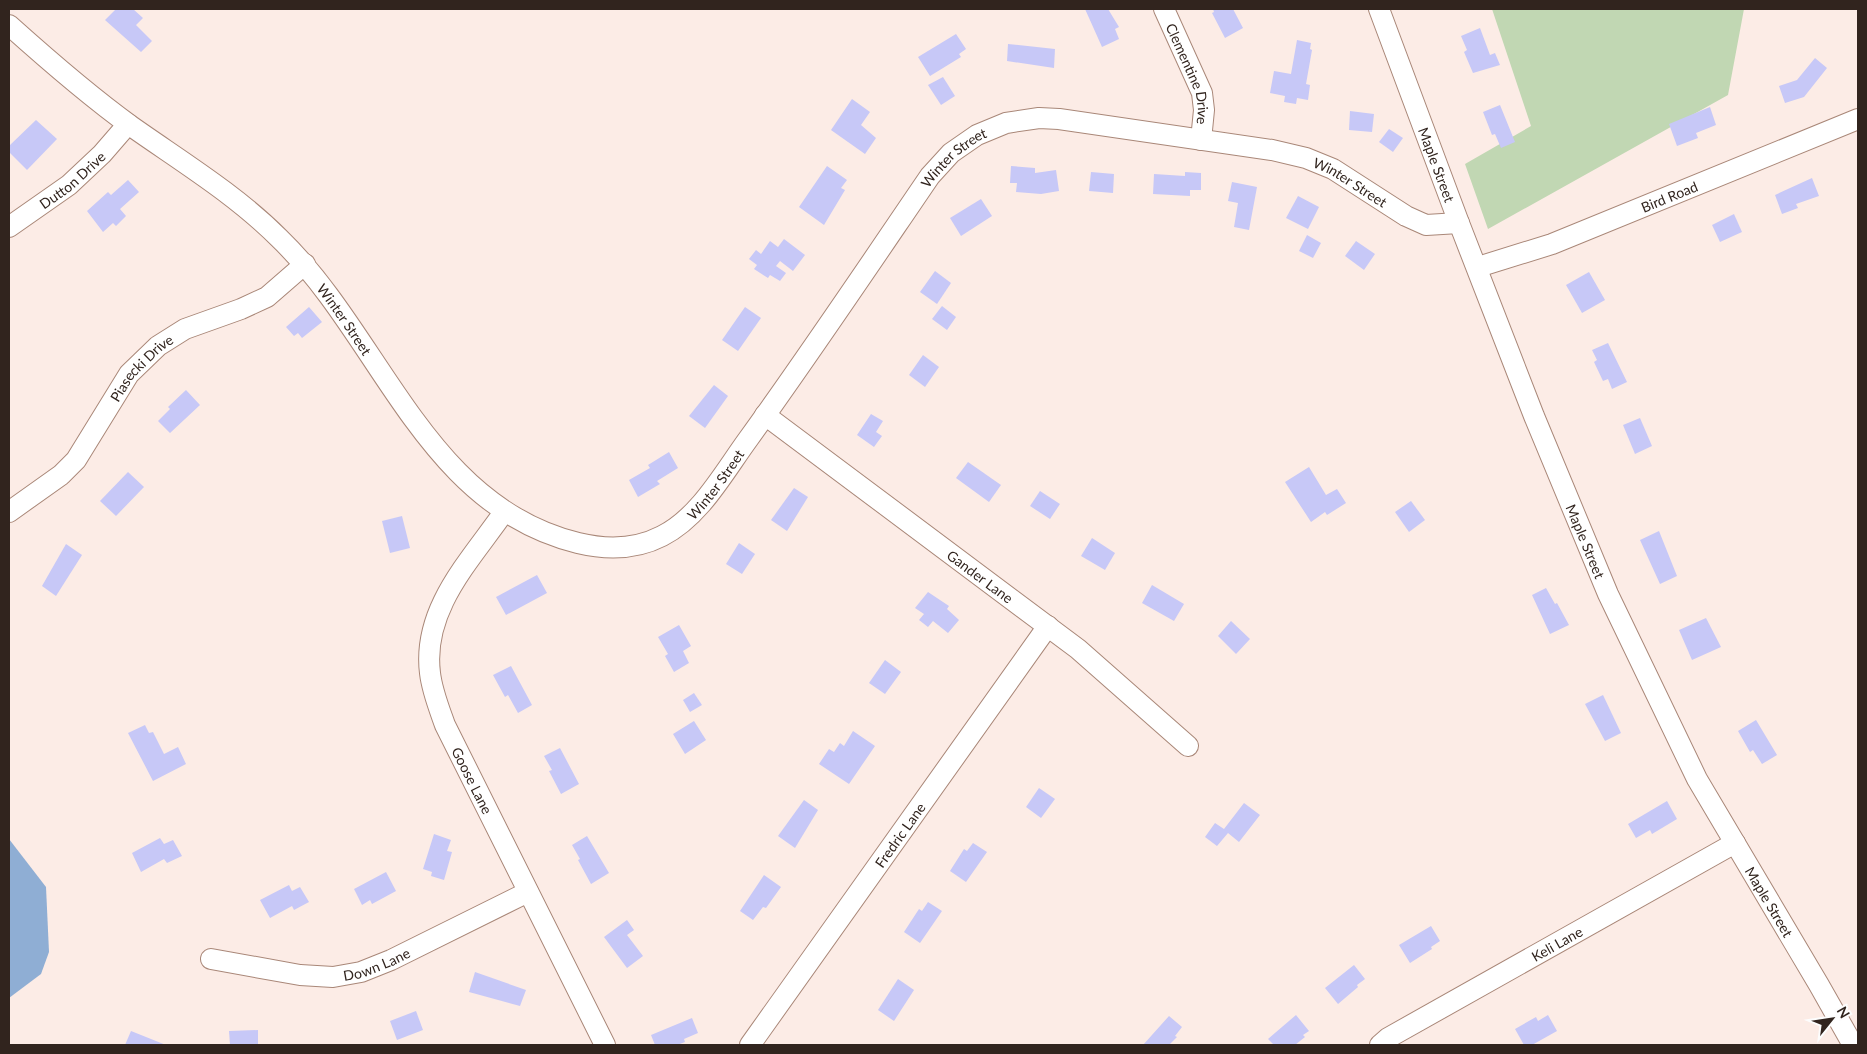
<svg xmlns="http://www.w3.org/2000/svg" width="1867" height="1054" font-family="Lato,sans-serif">
	<style>
		.green { fill: #c1d7b3 }
		.water { fill: #8faed4 }
		.building { fill: #c7c8f7 }
		.lines { fill: none; stroke-linecap: round; stroke-linejoin: round }
		.minor-casing { stroke: #a98778; stroke-width: 22 }
		.minor { stroke: #fff; stroke-width: 20 }
		.labels { text-anchor: middle; dominant-baseline: central; stroke-width: 4; stroke-linejoin: round; paint-order: stroke }
		.street-label { font-size: 14px; fill: #31241e; stroke: #fdfdfd }
	</style>
	<rect width="100%" height="100%" fill="#fcece6"/>
	<!-- green -->
	<path class="green" d="M1492,9h252l-16,86 -240,134 -23,-65 66,-38z"/>
	<!-- water -->
	<path class="water" d="M9,839l37,48 3,65 -8,22 -32,24z"/>
	<!-- building -->
	<g class="building">
		<path d="M116,9h17l10,9 -7,7 16,16 -11,11 -36,-32z"/>
		<path d="M1085,9h23l11,18 -4,2 4,10 -17,8z"/>
		<path d="M1213,9h20l10,19 -18,10 -13,-25 2,-1z"/>
		<path d="M1480,28l10,27 5,-2 5,12 -27,8 -9,-21 3,-2 -6,-14z"/>
		<path d="M956,34l10,15 -7,5 2,3 -31,19 -12,-19z"/>
		<path d="M1297,40l14,3 -1,6 2,1 -6,34 4,1 -2,15 -11,-2 -1,6 -12,-2 1,-6 -15,-3 4,-22 17,3z"/>
		<path d="M1008,44l47,5 -1,19 -47,-7z"/>
		<path d="M1815,58l12,10 -23,29 -19,6 -6,-17 18,-6z"/>
		<path d="M943,77l12,19 -14,9 -13,-20z"/>
		<path d="M852,99l18,13 -9,13 15,13 -11,16 -34,-24z"/>
		<path d="M1500,105l15,37 -14,6 -6,-14 -3,1 -9,-23z"/>
		<path d="M1710,107l6,18 -20,8 2,5 -21,8 -8,-22z"/>
		<path d="M1350,111l24,3 -2,18 -23,-2z"/>
		<path d="M36,120l21,19 -30,31 -18,-18v-6z"/>
		<path d="M1389,129l14,9 -10,14 -14,-10z"/>
		<path d="M827,166l20,14 -6,8 4,2 -21,35 -25,-18z"/>
		<path d="M1011,166l24,2v5l21,-3 3,21 -18,3 -25,-2 1,-9h-7z"/>
		<path d="M1091,172l23,2 -1,19 -24,-2z"/>
		<path d="M1185,172l16,1v17h-11v6l-37,-2 1,-20 31,2z"/>
		<path d="M1812,178l7,18 -23,8 2,4 -16,6 -7,-19z"/>
		<path d="M128,180l11,12 -19,17 6,7 -10,10 -3,-3 -10,9 -16,-21 21,-19 3,3z"/>
		<path d="M1232,182l25,5 -8,43 -15,-3 4,-24 -10,-2z"/>
		<path d="M1298,196l21,11 -11,22 -22,-11z"/>
		<path d="M981,199l11,17 -31,20 -11,-18z"/>
		<path d="M1734,214l8,18 -22,10 -8,-17z"/>
		<path d="M1307,235l14,8 -8,15 -14,-7z"/>
		<path d="M784,239l21,16 -12,16 -13,-10 -4,5 10,7 -6,8 -10,-6 -2,3 -14,-9 3,-4 -8,-6 7,-9 5,4 9,-13 8,6z"/>
		<path d="M1356,241l19,13 -11,16 -19,-14z"/>
		<path d="M935,271l16,12 -14,21 -17,-12z"/>
		<path d="M1589,272l16,28 -23,13 -16,-28z"/>
		<path d="M942,306l14,11 -9,13 -15,-11z"/>
		<path d="M309,307l13,15 -20,16 -4,-5 -4,3 -8,-9z"/>
		<path d="M745,307l16,11 -23,33 -16,-11z"/>
		<path d="M1608,343l19,39 -15,7 -4,-10 -5,2 -9,-19 3,-2 -5,-10z"/>
		<path d="M923,355l16,12 -14,20 -16,-12z"/>
		<path d="M714,385l14,11 -23,32 -16,-12z"/>
		<path d="M186,390l14,15 -30,28 -12,-12 12,-12 -2,-2z"/>
		<path d="M871,414l12,7 -7,11 6,4 -8,11 -17,-12z"/>
		<path d="M1640,418l12,28 -17,8 -12,-29z"/>
		<path d="M669,452l9,16 -21,13 3,3 -22,13 -9,-17 21,-12 -2,-3z"/>
		<path d="M968,462l33,23 -12,17 -33,-24z"/>
		<path d="M1309,467l17,28 11,-6 9,14 -19,12 -2,-3 -14,10 -26,-40z"/>
		<path d="M128,472l16,15 -28,29 -16,-15z"/>
		<path d="M794,488l14,9 -21,34 -16,-11z"/>
		<path d="M1040,491l20,13 -10,15 -20,-13z"/>
		<path d="M1411,501l14,19 -16,12 -14,-20z"/>
		<path d="M402,516l8,32 -20,5 -8,-32z"/>
		<path d="M1659,531l18,45 -17,8 -20,-44z"/>
		<path d="M1092,538l23,15 -10,17 -24,-14z"/>
		<path d="M739,543l16,11 -13,20 -16,-10z"/>
		<path d="M66,544l16,11 -26,41 -14,-10z"/>
		<path d="M537,575l10,18 -41,22 -10,-18z"/>
		<path d="M1152,585l32,19 -10,17 -32,-18z"/>
		<path d="M1546,588l9,16 2,-1 12,22 -19,9 -18,-39z"/>
		<path d="M928,592l21,14 -2,3 12,11 -11,13 -15,-12 -5,6 -9,-7 5,-6 -9,-6z"/>
		<path d="M1706,618l15,29 -29,13 -13,-30z"/>
		<path d="M1231,621l19,18 -14,15 -18,-18z"/>
		<path d="M679,625l12,21 -8,5 6,12 -15,9 -9,-16 3,-2 -10,-17z"/>
		<path d="M885,660l16,12 -16,22 -16,-11z"/>
		<path d="M511,666l21,39 -14,8 -10,-18 -3,2 -12,-22z"/>
		<path d="M694,693l8,12 -12,7 -7,-12z"/>
		<path d="M1603,695l18,38 -16,8 -20,-37z"/>
		<path d="M1756,720l21,35 -15,9 -9,-14 -3,2 -12,-21z"/>
		<path d="M694,721l12,19 -21,14 -12,-20z"/>
		<path d="M145,725l4,8 4,-1 11,22 14,-7 8,17 -33,17 -25,-48z"/>
		<path d="M853,731l22,15 -26,38 -30,-20 10,-15 5,3 6,-9 4,3z"/>
		<path d="M560,748l19,36 -18,10 -12,-23 3,-1 -8,-14z"/>
		<path d="M1039,788l16,11 -14,19 -15,-11z"/>
		<path d="M804,800l14,10 -23,38 -17,-12z"/>
		<path d="M1667,801l10,18 -25,15 -2,-4 -14,8 -8,-14z"/>
		<path d="M1244,803l16,12 -21,27 -11,-9 -11,13 -12,-9 10,-14 9,6z"/>
		<path d="M434,834l17,6 -4,11 5,1 -8,28 -13,-4 1,-4 -9,-3z"/>
		<path d="M587,836l22,37 -18,11 -13,-24 2,-1 -8,-14z"/>
		<path d="M160,838l4,6 9,-4 9,16 -15,7 -3,-4 -23,13 -9,-19z"/>
		<path d="M973,843l14,9 -21,30 -16,-11 14,-22 3,2z"/>
		<path d="M386,872l10,19 -24,13 -2,-4 -8,5 -8,-16z"/>
		<path d="M764,875l17,12 -15,21 -3,-1 -10,13 -13,-9z"/>
		<path d="M289,885l3,6 8,-4 9,15 -15,8 -2,-4 -22,12 -10,-18z"/>
		<path d="M928,902l14,9 -22,32 -16,-11 15,-23 3,2z"/>
		<path d="M627,920l7,10 -7,5 16,21 -16,12 -23,-31z"/>
		<path d="M1431,926l9,15 -9,6 1,2 -22,14 -11,-18z"/>
		<path d="M1354,965l11,14 -8,6 1,2 -20,17 -13,-16z"/>
		<path d="M475,972l51,18 -6,16 -51,-14z"/>
		<path d="M898,979l16,11 -20,31 -16,-11z"/>
		<path d="M416,1011l7,19 -26,10 -7,-19z"/>
		<path d="M1296,1015l13,16 -6,4 2,2 -10,8h-21l-6,-6z"/>
		<path d="M1548,1015l9,16 -25,14h-8l-9,-16 21,-12 2,4z"/>
		<path d="M1169,1016l13,11 -7,9 2,1 -8,8h-26z"/>
		<path d="M692,1018l6,15 -14,6 1,3 -8,3h-22l-4,-10z"/>
		<path d="M258,1030v15h-28l-1,-14z"/>
		<path d="M131,1031l35,14h-41z"/>
	</g>
	<g class="lines">
		<!-- minor casing -->
		<g class="minor-casing">
			<g id="minor">
				<path id="s1" d="M1164,9l38,84 2,17 -3,30"/>
				<path id="s2" d="M1379,9l80,214 75,193 74,178 89,185 122,206 34,60"/>
				<path id="s3" d="M9,25c39,35 79,70 122,101 51,36 104,68 148,112 103,99 146,268 299,305 29,7 57,7 84,-7 38,-19 62,-64 87,-98 62,-86 121,-174 181,-262l21,-23 26,-18 29,-12 33,-5 20,1 213,31 34,8 27,11 73,47 20,9 33,-2"/>
				<path id="s4" d="M9,227l60,-42 33,-31 26,-30"/>
				<path id="s5" d="M1478,267l74,-23 306,-125"/>
				<path id="s6" d="M765,415l313,234 110,97"/>
				<path id="s7" d="M9,512l52,-37 15,-15 53,-86 29,-28 27,-17 56,-20 26,-12 38,-33"/>
				<path id="s8" d="M504,512c-34,49 -82,97 -74,161 2,18 9,35 15,52l160,320"/>
				<path id="s9" d="M211,959l89,16 33,2 28,-5 30,-12 137,-68"/>
				<path id="s10" d="M750,1045l298,-419"/>
				<path id="s11" d="M1380,1045l8,-7 347,-195"/>
			</g>
		</g>
		<!-- minor -->
		<use href="#minor" class="minor"/>
	</g>
	<g class="labels">
		<!-- street labels -->
		<g class="street-label">
			<text stroke="none"><textPath href="#s1" startOffset="70">Clementine Drive</textPath></text>
			<text stroke="none"><textPath href="#s3" startOffset="1348">Winter Street</textPath></text>
			<text stroke="none"><textPath href="#s2" startOffset="166">Maple Street</textPath></text>
			<text stroke="none"><textPath href="#s4" startOffset="79">Dutton Drive</textPath></text>
			<text stroke="none"><textPath href="#s3" startOffset="1766">Winter Street</textPath></text>
			<text stroke="none"><textPath href="#s5" startOffset="204">Bird Road</textPath></text>
			<text stroke="none"><textPath href="#s3" startOffset="449">Winter Street</textPath></text>
			<text stroke="none"><textPath href="#s7" startOffset="199">Piasecki Drive</textPath></text>
			<text stroke="none"><textPath href="#s3" startOffset="942">Winter Street</textPath></text>
			<text stroke="none"><textPath href="#s2" startOffset="571">Maple Street</textPath></text>
			<text stroke="none"><textPath href="#s6" startOffset="269">Gander Lane</textPath></text>
			<text stroke="none"><textPath href="#s8" startOffset="298">Goose Lane</textPath></text>
			<text stroke="none"><textPath href="#s10" startOffset="258">Fredric Lane</textPath></text>
			<text stroke="none"><textPath href="#s2" startOffset="976">Maple Street</textPath></text>
			<text stroke="none"><textPath href="#s11" startOffset="204">Keli Lane</textPath></text>
			<text stroke="none"><textPath href="#s9" startOffset="169">Down Lane</textPath></text>
		</g>
	</g>
	<!-- border -->
	<rect width="1867" height="1054" fill="none" stroke="#31241e" stroke-width="20"/>
	<!-- north arrow -->
	<g transform="translate(1832 1019) rotate(60)" stroke="#fdfdfd" stroke-width="4" paint-order="stroke">
	<path d="M0-4L9 19L0 12L-9 19Z" fill="#31241e"/>
	<text y="-8" font-size="14" font-weight="bold" text-anchor="middle" fill="#31241e">N</text>
	</g>
</svg>
